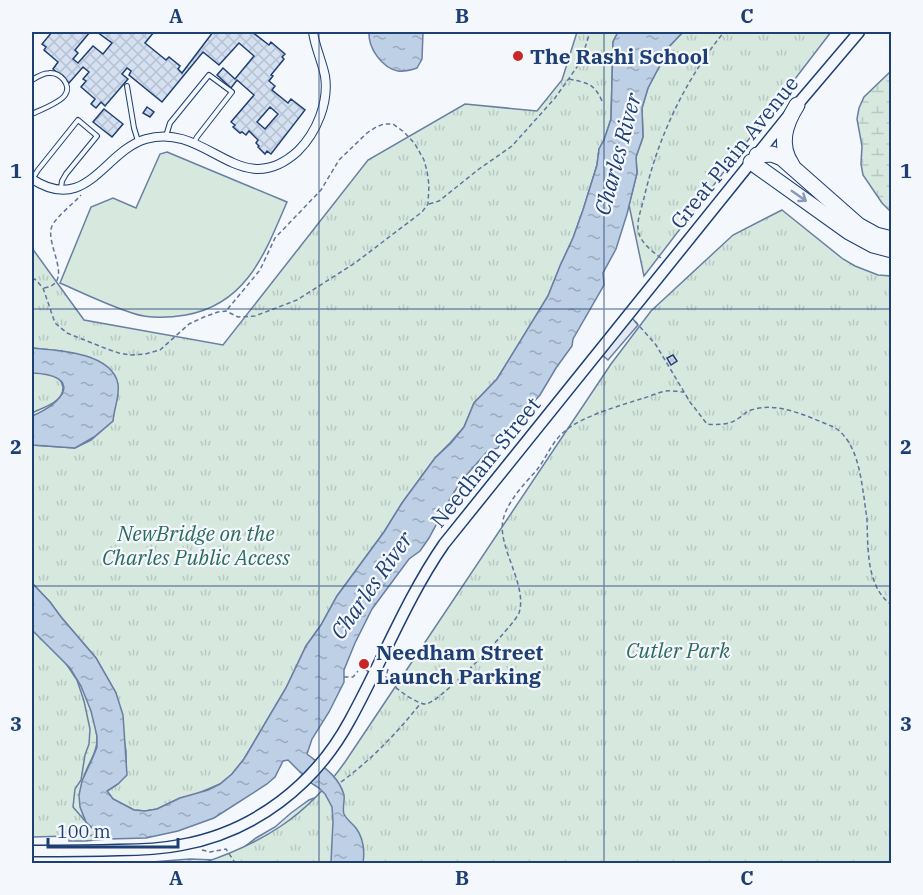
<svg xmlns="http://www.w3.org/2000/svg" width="923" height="895" font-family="'IBM Plex Serif',serif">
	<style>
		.green { fill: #d7e8df; stroke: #687fa3; stroke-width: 1.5 }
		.forest { fill: url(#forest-firs); stroke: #687fa3; stroke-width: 1.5 }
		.wetland { fill: url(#wetland-marsh); stroke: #687fa3; stroke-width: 1.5 }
		.park { fill: url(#park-tufts); stroke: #687fa3; stroke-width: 1.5 }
		.parking { fill: #e3e8f0; stroke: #687fa3; stroke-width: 1.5 }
		.water { fill: url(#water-ripples); stroke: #687fa3; stroke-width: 1.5 }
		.building { fill: url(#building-cross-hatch); stroke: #1d3f73; stroke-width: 1.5; fill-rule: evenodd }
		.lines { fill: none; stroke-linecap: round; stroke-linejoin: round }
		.lane-casing { stroke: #1d3f73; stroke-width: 6 }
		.street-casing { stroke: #1d3f73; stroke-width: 10 }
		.secondary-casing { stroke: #1d3f73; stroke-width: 13 }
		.highway-casing { stroke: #1d3f73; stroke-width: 17 }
		.path { stroke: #5e769c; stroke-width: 1.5; stroke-dasharray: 4.5 3; stroke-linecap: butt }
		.lane { stroke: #f4f7fb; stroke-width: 4 }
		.street { stroke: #f4f7fb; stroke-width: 8 }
		.secondary { stroke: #f4f7fb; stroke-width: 10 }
		.highway { stroke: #f4f7fb; stroke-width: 15 }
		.oneway { stroke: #889bb7 }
		.grid { fill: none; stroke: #1d3f73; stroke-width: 1.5; stroke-opacity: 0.55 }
		.poi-dot { fill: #c62828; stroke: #f4f7fb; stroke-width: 2 }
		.labels { text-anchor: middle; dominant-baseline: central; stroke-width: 4.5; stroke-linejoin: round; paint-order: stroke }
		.poi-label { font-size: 21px; font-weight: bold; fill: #1d3f73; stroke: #f4f7fb; text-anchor: start }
		.street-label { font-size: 21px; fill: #1d3f73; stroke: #f4f7fb }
		.park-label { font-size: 21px; font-style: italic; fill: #2c6c60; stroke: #f4f7fb }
		.water-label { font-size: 22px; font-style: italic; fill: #1d3f73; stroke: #f4f7fb }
		.neatline { fill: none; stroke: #1d3f73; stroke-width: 2 }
		.grid-label { font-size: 20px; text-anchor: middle; font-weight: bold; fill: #1d3f73 }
	</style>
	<defs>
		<pattern id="forest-firs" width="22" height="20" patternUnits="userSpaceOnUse" patternTransform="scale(1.5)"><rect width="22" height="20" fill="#d7e8df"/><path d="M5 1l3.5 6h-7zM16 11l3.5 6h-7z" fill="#b8c8c3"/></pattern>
		<pattern id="wetland-marsh" width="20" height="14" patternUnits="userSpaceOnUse" patternTransform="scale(1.5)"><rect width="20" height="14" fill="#d7e8df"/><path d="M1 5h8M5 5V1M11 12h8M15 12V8" fill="none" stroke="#b8c8c3"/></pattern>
		<pattern id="park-tufts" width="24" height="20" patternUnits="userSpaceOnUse" patternTransform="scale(1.5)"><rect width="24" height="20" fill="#d7e8df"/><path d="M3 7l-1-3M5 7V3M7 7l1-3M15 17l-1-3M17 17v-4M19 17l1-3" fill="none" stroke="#b8c8c3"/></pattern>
		<pattern id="water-ripples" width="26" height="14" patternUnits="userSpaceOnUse" patternTransform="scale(1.5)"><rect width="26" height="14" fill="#bed0e5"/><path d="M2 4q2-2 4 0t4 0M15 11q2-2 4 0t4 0" fill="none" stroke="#9aaabe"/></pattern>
		<pattern id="building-cross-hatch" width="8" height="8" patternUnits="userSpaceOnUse" patternTransform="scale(1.5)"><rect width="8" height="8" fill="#d5e0f0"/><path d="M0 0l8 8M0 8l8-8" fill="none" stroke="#b6c1d1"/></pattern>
	</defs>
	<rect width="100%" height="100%" fill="#f4f7fb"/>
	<!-- green -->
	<path class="green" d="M167,152l120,50c-22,51 -40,102 -101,113 -18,3 -37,4 -54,-2 -25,-8 -49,-20 -72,-30l31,-76 22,-9 23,10 24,-54z"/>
	<!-- forest -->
	<path class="forest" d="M325,794l-64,69 -135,1 64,-5 26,1 19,-6 21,-16 19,-11 16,-14 18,-13z"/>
	<!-- wetland -->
	<g class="wetland">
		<path d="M891,71v141l-9,-9 -19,-28 -2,-11 1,-18 -5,-27 2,-11 5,-11z"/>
		<path d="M50,648c7,7 14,13 20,20 13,16 25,48 27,69 1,17 -11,28 -14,43 -1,4 2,38 3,42 4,8 15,13 22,17l-23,2h-16l-4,-12z"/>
	</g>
	<!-- park -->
	<g class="park">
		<path d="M577,32h41l-5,10 -2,77 -7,21 -5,9 -2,16 -14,45 -10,28 -13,28 -12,30 -51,83 -23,24 -10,24 -14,16 -15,15 -33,45 -18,29 -47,64 -16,29 -15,21 -20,42 -42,71 -12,15 -12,10 -26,11 -14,3 -23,11 -12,2 -11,-1 -21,-11 -6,-8 11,-7 8,-10v-23l-10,-58 -20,-35 -35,-41 -11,-15 -18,-19v-138l43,3 16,-8 22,-19 1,-12 4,-14 -56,-44 -30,-3v-100l52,72 139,25 145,-185 97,-56 72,7 25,-31z"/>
		<path d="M683,32h148l-187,244 -15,-71 8,-32 -1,-16 7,-20 -1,-29 6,-20 11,-21 5,-15z"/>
		<path d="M782,210l61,49 12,7 23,9 13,1v587l-691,1c63,-21 106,-47 145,-102l266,-398 40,-53 82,-76z"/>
		<path d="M32,372c10,1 30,1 31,15 0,5 -2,10 -6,13 -7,6 -17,9 -25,13z"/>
		<path d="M32,627l25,25 10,13 10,15 7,21 6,28 -1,15 -4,11 -4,25 -6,9 -2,18 13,15 19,13 -73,2z"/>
	</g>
	<!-- parking -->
	<path class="parking" d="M632,318l6,7 -30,35 -7,-6z"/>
	<!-- water -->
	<g class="water">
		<path d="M369,32h54l-1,27 -5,9c-6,2 -12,4 -19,3 -16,-3 -30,-23 -29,-39z"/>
		<path d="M618,32h65l-19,20 -5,15 -11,21 -6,20 1,29 -7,20 1,16 -10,41 -11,35 -13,24 1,12 -31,54 -1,7 -16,22 -16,27 -23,25 -13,18 -6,10 -11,4 -25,28 -11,17 -22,41 -9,13 -11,8 -37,50 -17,34 -11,27v12l-15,30 -17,27 -5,15c14,11 32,22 37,41 1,6 -2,13 0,19 3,6 8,9 12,14 8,11 9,22 7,35h-32l2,-42 -1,-14 -7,-13 -6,-6 -8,-5 -23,-23 -5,1 -8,16 -8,7 -53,34 -36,13 -32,7 -38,1 -12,-7 -10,-10 -6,-15 -1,-12 3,-14 11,-24 4,-10v-11l-6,-25 -10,-25 -11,-18 -38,-38v-47l18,19 11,15 35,41 20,35 7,22 4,60 -9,9 -11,7 6,8 21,11 11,1 12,-2 23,-11 28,-8 12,-6 12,-10 12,-15 42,-71 20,-42 15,-21 16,-29 47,-64 18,-29 33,-45 16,-15 13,-16 10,-24 23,-24 51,-83 12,-30 13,-28 10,-28 14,-45 2,-16 5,-9 7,-21 2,-77z"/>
		<path d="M32,348c24,2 80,4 86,36 2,12 -4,24 -5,37l-19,16 -19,11 -43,-3v-29c34,-14 50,-41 0,-43z"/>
	</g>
	<!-- building -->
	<g class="building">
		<path d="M52,32h38l-15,18 3,3 -5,6 5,4 15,-17 10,8 9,-11 -15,-11h57l-9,11 21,17 3,-3 11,9 -2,3 4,4 31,-41h39l17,13 2,-3 14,12 -3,3 2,2 -13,16 2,1 -4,5 6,5 -3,4 16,13 3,-4 14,11 -34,44 -4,-3 -2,3 -7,-7 1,-1 -3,-3 2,-3 -9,-9 -3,4 -4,-3 -2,1 -7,-6 2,-2 -4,-3 23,-27 -17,-15 -6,8 -14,-13 6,-7 12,11 19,-23 -15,-13 -20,22 -16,-13 -41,50 -33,-27 2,-4 -4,-3 -5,6 6,5 -23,27 -4,-4 -5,6 -5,-4 4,-5 -14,-12 5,-6 -3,-2 6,-7 -6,-5 -14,16 -16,-14 5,-7 -14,-12 2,-3 -4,-3zM270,107l8,7 -13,15 -8,-7z"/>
		<path d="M147,107l7,5 -4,5 -7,-4z"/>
		<path d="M104,109l19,15 -11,13 -19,-15z"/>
		<path d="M673,355l4,6 -6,4 -4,-7z"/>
	</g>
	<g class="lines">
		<!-- lane casing -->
		<g class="lane-casing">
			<g id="lane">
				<path d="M32,80c5,-3 11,-7 17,-7 11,-1 23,12 16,22 -5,8 -25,15 -33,19"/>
				<path d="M127,86l7,42 4,13"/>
				<path d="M166,136l4,-13 39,-48 23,17 -35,45 -3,6"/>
				<path d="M33,178l5,-8 40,-50 19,16 -31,38 -4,7 -1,7"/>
				<path d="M362,666l12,5"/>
			</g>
		</g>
		<!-- street casing -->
		<g class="street-casing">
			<path id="street" d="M32,179c55,36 72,-28 114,-40 61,-18 94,65 152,12 19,-19 31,-49 27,-75 -3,-15 -10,-29 -12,-44"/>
		</g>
		<!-- secondary casing -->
		<g class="secondary-casing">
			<path id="secondary" d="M32,851c28,0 57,0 86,-1 21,0 43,-1 63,-5 73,-13 134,-60 169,-125 32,-58 56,-121 94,-176l353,-439 62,-73"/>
		</g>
		<!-- highway casing -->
		<g class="highway-casing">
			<g id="highway">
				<path d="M757,155l15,-1 10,4 76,67 18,10 16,4"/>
				<path d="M751,162l98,70 24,13 19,5"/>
				<path d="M792,165c-14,-20 -7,-41 5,-60"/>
			</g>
		</g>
		<!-- path -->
		<g class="path">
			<path d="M569,79c18,4 25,4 33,22"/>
			<path d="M429,204l10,-3 40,-32 33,-23 43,-48 22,-31 7,-16 6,-19"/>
			<path d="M661,258c-9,-7 -22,-16 -23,-29 -1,-10 4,-22 6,-31 14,-61 41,-118 80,-166"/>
			<path d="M32,278l4,2 7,8 12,35 12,10 40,16 12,4 12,2 14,-1 15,-4 29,-26 15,-7 14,-5 8,-1 12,6 17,-1 42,-16 58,-37 67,-51 6,-8 1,-19 -2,-14 -3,-11 -9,-16 -11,-12 -11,-8h-9l-8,3 -9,6 -28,27 -18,30 -46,48 -15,32 -34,41"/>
			<path d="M44,288c32,-5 0,-44 8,-62 3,-8 22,-23 29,-31"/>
			<path d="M635,321l21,24 34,57 17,22c10,1 23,1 32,-6 4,-3 7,-6 12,-8 28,-9 57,7 83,17 23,15 26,46 30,70 1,8 2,15 3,23 1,27 -1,68 25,85"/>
			<path d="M388,669l-2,8c4,8 31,28 40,27 13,-1 88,-78 93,-91 9,-28 -22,-66 -16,-93 4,-18 21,-36 33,-49 10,-12 16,-30 29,-40 17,-15 57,-26 79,-33 7,-2 15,-6 22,-7 5,-1 12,1 18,1"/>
			<path d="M344,677h9l5,-6"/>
			<path d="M341,782c30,-22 56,-49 79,-78"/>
			<path d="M202,850l8,2 16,-3 10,15"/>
		</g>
		<!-- lane -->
		<use href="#lane" class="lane"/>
		<!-- street -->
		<use href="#street" class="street"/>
		<!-- secondary -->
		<use href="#secondary" class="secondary"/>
		<!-- highway -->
		<use href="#highway" class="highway"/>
	</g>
	<!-- one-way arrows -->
	<defs><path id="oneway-shaft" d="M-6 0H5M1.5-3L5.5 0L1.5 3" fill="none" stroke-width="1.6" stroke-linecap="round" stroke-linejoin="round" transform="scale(1.5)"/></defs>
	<use class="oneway" href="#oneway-shaft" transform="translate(799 196) rotate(35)"/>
	<!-- grid -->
	<path class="grid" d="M319,32v832M604,32v832M32,309h860M32,586h860"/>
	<!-- markers -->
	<g class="poi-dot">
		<circle cx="518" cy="56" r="6"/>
		<circle cx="364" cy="664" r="6"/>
	</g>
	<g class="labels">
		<!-- poi labels -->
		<g class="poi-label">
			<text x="530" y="56">The Rashi School</text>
			<text x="376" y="652">Needham Street<tspan x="376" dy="24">Launch Parking</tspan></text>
		</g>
		<!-- street labels -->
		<g class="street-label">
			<text transform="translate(734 152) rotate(-51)">Great Plain Avenue</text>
			<text transform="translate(485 462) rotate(-51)">Needham Street</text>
		</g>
		<!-- park labels -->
		<g class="park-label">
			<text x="196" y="533">NewBridge on the<tspan x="196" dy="24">Charles Public Access</tspan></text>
			<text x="678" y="650">Cutler Park</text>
		</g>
		<!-- water labels -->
		<g class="water-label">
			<text transform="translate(617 154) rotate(-75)">Charles River</text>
			<text transform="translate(371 585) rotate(-55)">Charles River</text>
		</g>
	</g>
	<!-- border -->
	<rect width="923" height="895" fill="none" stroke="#f4f7fb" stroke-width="66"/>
	<!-- scale -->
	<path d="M48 838v9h130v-9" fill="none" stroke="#1d3f73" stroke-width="3"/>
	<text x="57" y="838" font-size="18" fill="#1d3f73" stroke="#f4f7fb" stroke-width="4.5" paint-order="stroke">100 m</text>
	<rect x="33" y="33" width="857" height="829" class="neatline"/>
	<g class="grid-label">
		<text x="176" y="23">A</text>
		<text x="462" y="23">B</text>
		<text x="747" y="23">C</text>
		<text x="16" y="178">1</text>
		<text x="906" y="178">1</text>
		<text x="16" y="454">2</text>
		<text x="906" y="454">2</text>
		<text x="16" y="731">3</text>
		<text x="906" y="731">3</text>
		<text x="176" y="885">A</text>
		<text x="462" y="885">B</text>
		<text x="747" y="885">C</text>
	</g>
</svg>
